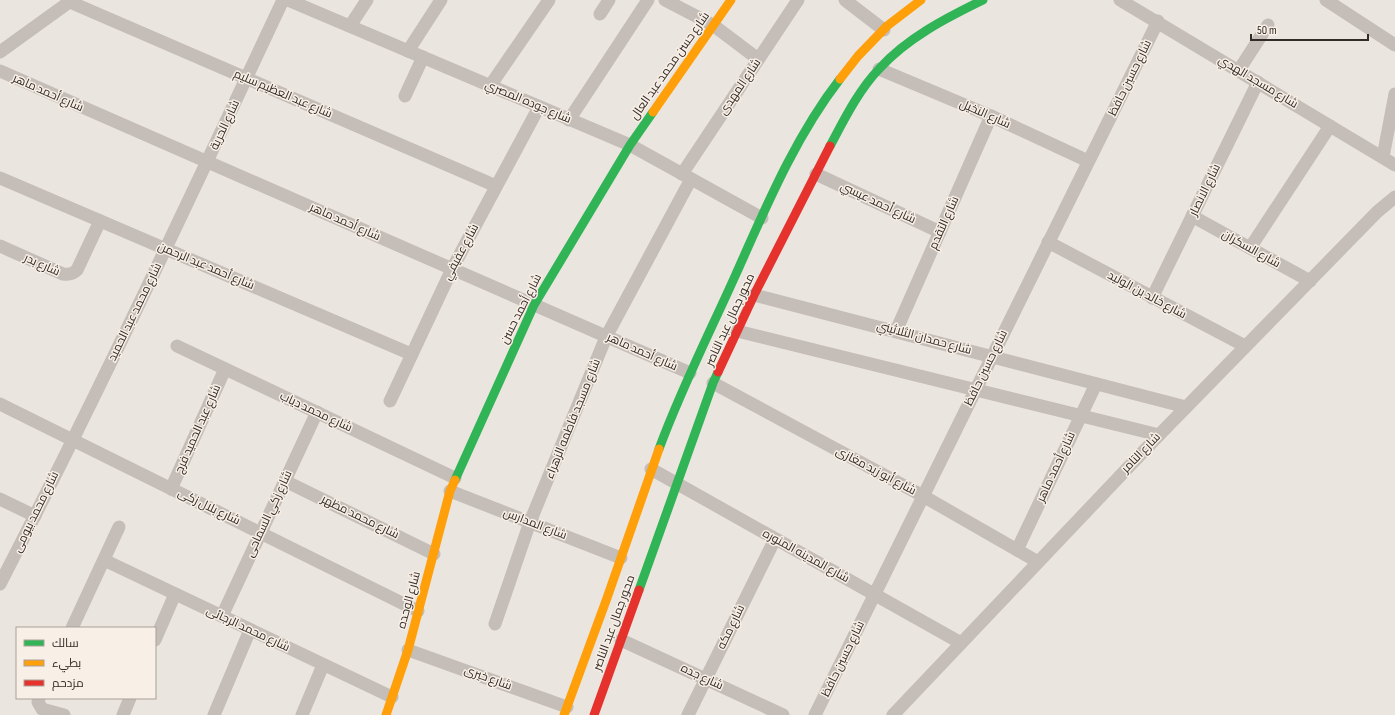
<svg xmlns="http://www.w3.org/2000/svg" width="1395" height="715" font-family="'Sofia Sans Condensed',Cairo,sans-serif">
	<style>
		.lines { fill: none; stroke-linecap: round; stroke-linejoin: round }
		.street { stroke: #c4bdb8; stroke-width: 13 }
		.fast { stroke: #30b455; stroke-width: 9 }
		.slow { stroke: #ff9f0a; stroke-width: 9 }
		.jam { stroke: #e5322d; stroke-width: 9 }
		.labels { text-anchor: middle; dominant-baseline: central; stroke-width: 3; stroke-linejoin: round; paint-order: stroke }
		.street-label { font-size: 12px; fill: #332b27; stroke: #f8efe6 }
	</style>
	<rect width="100%" height="100%" fill="#ebe5df"/>
	<g class="lines">
		<!-- street -->
		<g class="street">
			<path d="M288,0l342,145 132,73"/>
			<path d="M665,0l48,25 45,34"/>
			<path d="M845,0l39,30"/>
			<path d="M1120,0l275,165"/>
			<path d="M1326,0l69,45"/>
			<path d="M70,2l426,184"/>
			<path d="M600,14l9,-14"/>
			<path d="M350,26l17,-26"/>
			<path d="M408,51l33,-51"/>
			<path d="M0,52l72,-52"/>
			<path d="M879,69l112,47 97,45"/>
			<path d="M1239,70l29,-45"/>
			<path d="M0,71l690,302"/>
			<path d="M490,86l59,-86"/>
			<path d="M405,96l18,-39"/>
			<path d="M569,120l79,-120"/>
			<path d="M1383,157l12,-63"/>
			<path d="M682,174l116,-174"/>
			<path d="M816,174l124,58"/>
			<path d="M0,178l411,176"/>
			<path d="M1192,216l118,65"/>
			<path d="M1048,242l197,104"/>
			<path d="M0,246l63,28c6,1 10,0 14,-4l23,-49"/>
			<path d="M1250,248l80,-122"/>
			<path d="M754,295l432,112"/>
			<path d="M1152,298l106,-216"/>
			<path d="M737,331l422,104"/>
			<path d="M896,331l95,-215"/>
			<path d="M177,346l278,132"/>
			<path d="M713,383l210,113 115,66"/>
			<path d="M390,401l62,-132 87,-162"/>
			<path d="M0,404l418,207"/>
			<path d="M651,469l310,174"/>
			<path d="M285,481l149,73"/>
			<path d="M171,489l54,-120"/>
			<path d="M450,491l171,67"/>
			<path d="M0,499l35,17"/>
			<path d="M1017,550l79,-166"/>
			<path d="M104,560l288,137"/>
			<path d="M0,584c99,-192 191,-388 283,-584"/>
			<path d="M222,616l95,-204"/>
			<path d="M495,624l35,-102 76,-185 85,-158"/>
			<path d="M72,628l47,-101"/>
			<path d="M155,640l20,-46"/>
			<path d="M621,640l162,75"/>
			<path d="M408,650l159,57"/>
			<path d="M39,698l-1,4 4,7 22,6"/>
			<path d="M123,715l7,-17"/>
			<path d="M214,715l36,-85"/>
			<path d="M302,715l21,-50"/>
			<path d="M688,715l87,-176"/>
			<path d="M815,715l343,-694"/>
			<path d="M893,715l266,-280 218,-223 18,-15"/>
		</g>
		<!-- fast -->
		<g class="fast">
			<path d="M830,146c14,-26 28,-55 49,-77 28,-31 67,-51 104,-69"/>
			<path d="M659,449c22,-60 51,-117 77,-175 30,-67 59,-137 104,-195"/>
			<path d="M455,480l79,-175 96,-160 23,-33"/>
			<path d="M639,590l74,-207 5,-11"/>
		</g>
		<!-- slow -->
		<g class="slow">
			<path d="M840,79l18,-23 29,-30 34,-26"/>
			<path d="M653,112l78,-112"/>
			<path d="M386,715l22,-65 42,-159 5,-11"/>
			<path d="M564,715l43,-117 52,-149"/>
		</g>
		<!-- jam -->
		<g class="jam">
			<path d="M718,372l36,-77 76,-149"/>
			<path d="M594,715l45,-125"/>
		</g>
	</g>
	<g class="labels">
		<!-- street labels -->
		<g class="street-label">
			<text transform="translate(670 66) rotate(-55)">شارع حسن محمد عبد العال</text>
			<text transform="translate(1130 78) rotate(-64)">شارع حسين حافظ</text>
			<text transform="translate(1258 82) rotate(31)">شارع مسجد الهدي</text>
			<text transform="translate(740 87) rotate(-56)">شارع المهدى</text>
			<text transform="translate(48 93) rotate(24)">شارع أحمد ماهر</text>
			<text transform="translate(283 94) rotate(23)">شارع عبد العظيم سليم</text>
			<text transform="translate(528 102) rotate(23)">شارع جوده المصري</text>
			<text transform="translate(985 114) rotate(24)">شارع النخيل</text>
			<text transform="translate(225 125) rotate(-65)">شارع الحرية</text>
			<text transform="translate(1205 190) rotate(-64)">شارع الانصار</text>
			<text transform="translate(878 203) rotate(25)">شارع أحمد عيسي</text>
			<text transform="translate(345 222) rotate(24)">شارع أحمد ماهر</text>
			<text transform="translate(944 223) rotate(-66)">شارع التقدم</text>
			<text transform="translate(1251 249) rotate(29)">شارع السكران</text>
			<text transform="translate(461 252) rotate(-62)">شارع عفيفي</text>
			<text transform="translate(42 265) rotate(24)">شارع بدر</text>
			<text transform="translate(206 266) rotate(23)">شارع أحمد عبد الرحمن</text>
			<text transform="translate(1147 295) rotate(28)">شارع خالد بن الوليد</text>
			<text transform="translate(521 309) rotate(-63)">شارع أحمد حسن</text>
			<text transform="translate(135 312) rotate(-64)">شارع محمد عبد الحميد</text>
			<text transform="translate(730 320) rotate(-65)">محور جمال عبد الناصر</text>
			<text transform="translate(924 338) rotate(15)">شارع حمدان الثلاثيني</text>
			<text transform="translate(642 352) rotate(24)">شارع أحمد ماهر</text>
			<text transform="translate(986 368) rotate(-64)">شارع حسين حافظ</text>
			<text transform="translate(316 412) rotate(25)">شارع محمد دياب</text>
			<text transform="translate(573 419) rotate(-68)">شارع مسجد فاطمه الزهراء</text>
			<text transform="translate(198 429) rotate(-66)">شارع عبد الحميد فرج</text>
			<text transform="translate(1141 453) rotate(-46)">شارع التامر</text>
			<text transform="translate(1056 467) rotate(-65)">شارع أحمد ماهر</text>
			<text transform="translate(876 471) rotate(28)">شارع أبو زيد مغازى</text>
			<text transform="translate(209 507) rotate(26)">شارع بلال زكى</text>
			<text transform="translate(36 512) rotate(-64)">شارع محمد بيومى</text>
			<text transform="translate(269 514) rotate(-65)">شارع زكي السماحى</text>
			<text transform="translate(360 517) rotate(26)">شارع محمد مظهر</text>
			<text transform="translate(535 524) rotate(21)">شارع المدارس</text>
			<text transform="translate(806 556) rotate(29)">شارع المدينه المنوره</text>
			<text transform="translate(409 600) rotate(-75)">شارع الوحده</text>
			<text transform="translate(614 623) rotate(-70)">محور جمال عبد الناصر</text>
			<text transform="translate(731 627) rotate(-64)">شارع مكه</text>
			<text transform="translate(248 629) rotate(25)">شارع محمد الرجائى</text>
			<text transform="translate(843 659) rotate(-64)">شارع حسين حافظ</text>
			<text transform="translate(702 677) rotate(25)">شارع جده</text>
			<text transform="translate(488 678) rotate(20)">شارع خيرى</text>
		</g>
	</g>
	<!-- legend -->
	<rect x="16" y="627" width="140" height="72" fill="#f8efe6" stroke="#a9a19a"/>
	<rect x="24" y="640" width="20" height="6" fill="#30b455" stroke="#a9a19a"/>
	<text x="52" y="647" font-size="12" fill="#332b27">سالك</text>
	<rect x="24" y="660" width="20" height="6" fill="#ff9f0a" stroke="#a9a19a"/>
	<text x="52" y="667" font-size="12" fill="#332b27">بطيء</text>
	<rect x="24" y="680" width="20" height="6" fill="#e5322d" stroke="#a9a19a"/>
	<text x="52" y="687" font-size="12" fill="#332b27">مزدحم</text>
	<!-- scale -->
	<path d="M1251 34v6h117v-6" fill="none" stroke="#332b27" stroke-width="2"/>
	<text x="1257" y="34" font-size="12" fill="#332b27" stroke="#f8efe6" stroke-width="3" paint-order="stroke">50 m</text>
</svg>
